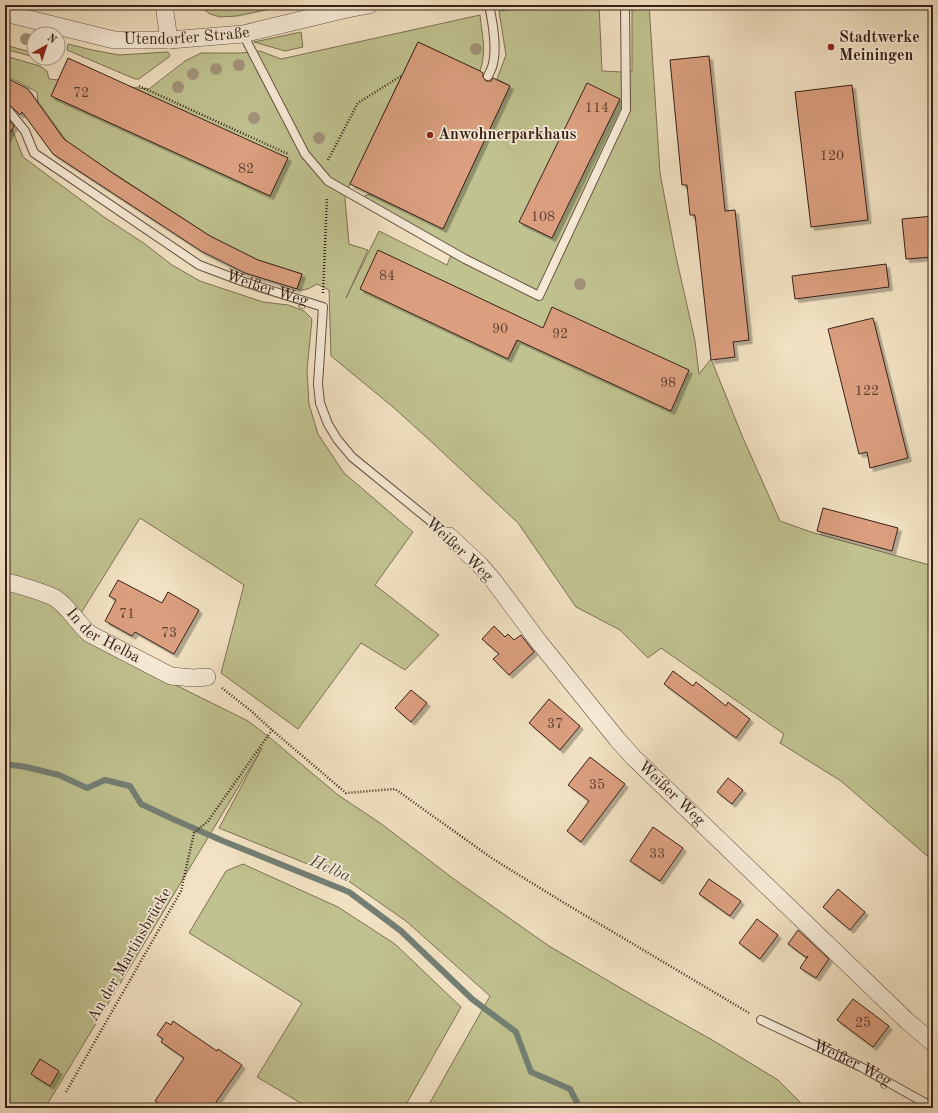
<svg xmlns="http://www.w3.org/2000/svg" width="938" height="1113" font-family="'Old Standard TT',serif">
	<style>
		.green { fill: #c0c290; stroke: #7c7154 }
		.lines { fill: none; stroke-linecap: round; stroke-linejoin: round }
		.stream { stroke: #737f74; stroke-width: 6 }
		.building { fill: #db9f7f; stroke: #372018; filter: url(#shadow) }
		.lane-casing { stroke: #665043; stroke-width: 10 }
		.street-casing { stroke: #665043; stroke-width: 18 }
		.path { stroke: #372018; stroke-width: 2.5; stroke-dasharray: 1 2; stroke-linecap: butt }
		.lane { stroke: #f7ecd8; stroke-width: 8 }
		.street { stroke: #f7ecd8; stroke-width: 17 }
		.tree { fill: #a29279 }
		.poi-dot { fill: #8f2418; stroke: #f7ecd8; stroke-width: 1.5 }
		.labels { text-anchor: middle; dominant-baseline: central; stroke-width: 3.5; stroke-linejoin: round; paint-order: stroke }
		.number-label { font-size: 14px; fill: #604032 }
		.street-label { font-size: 16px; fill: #372018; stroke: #f7ecd8 }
		.poi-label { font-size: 16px; font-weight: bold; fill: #372018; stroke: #f7ecd8; text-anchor: start }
		.water-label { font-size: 17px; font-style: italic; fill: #554f46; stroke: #f7ecd8 }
	</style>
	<defs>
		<filter id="shadow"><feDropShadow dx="3.5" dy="3.5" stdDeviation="0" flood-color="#0004"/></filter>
	</defs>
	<rect width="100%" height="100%" fill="#f2e2c3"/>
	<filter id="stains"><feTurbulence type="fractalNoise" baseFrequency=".005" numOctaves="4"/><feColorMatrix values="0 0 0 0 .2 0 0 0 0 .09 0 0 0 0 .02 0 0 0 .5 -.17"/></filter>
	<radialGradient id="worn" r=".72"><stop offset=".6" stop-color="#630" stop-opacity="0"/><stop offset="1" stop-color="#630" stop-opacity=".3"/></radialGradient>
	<!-- green -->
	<g class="green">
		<path d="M198,5h92l-53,11 -17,1 -10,-3z"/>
		<path d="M542,5h57l3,66 20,1 10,-1v-66h17l11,168 15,79 20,89 4,33 12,-15 32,79 37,83 31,11 122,34v295l-92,-80 -61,-38 4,-9 -123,-86 -13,10 -28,-28 -44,-23 -58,-84 -82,-77 -43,-39 -62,-51 -2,-66 -12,-6c-7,4 -13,8 -20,5l5,-15 -44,-14 -48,-24 -138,-90 -8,-7 -26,-35 -1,-12 -32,-17v-19l35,10 7,5 2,8 100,10 36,-28 16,-8h40l19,-2 21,8 199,-44c2,20 7,36 0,56l-62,-29 -68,142 -5,15 4,45 19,6 -22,48 33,-67 68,34 7,-17 -92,-44v-7l8,-3 73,34 67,-142 -13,-7 9,-24 -7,-44z"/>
		<path d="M301,32l2,15 -18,4 -31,-9z"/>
		<path d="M68,44l24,6 27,5 49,-3 2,4 -31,23h-4l-68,-29z"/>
		<path d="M5,45l29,8v4l-29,-8z"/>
		<path d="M12,129l11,28 81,60 41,27 27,21 28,16 63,21 25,3 16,6 8,8 -5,51 2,34 9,30 26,39 69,59 -38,53 64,50 -34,35 -44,-27 -63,86 -77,-56 23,-88 -104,-67 -59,95 -76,-39v-432z"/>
		<path d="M5,586l50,20 30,34 163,81 21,16 69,58 42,28 78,59 91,64 92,54 73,41 64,39 28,28h-379l63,-112 -84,-75 -59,-41 -128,-52 43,-80 -217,360h-25l-15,-7z"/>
		<path d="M243,864l95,43 57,37 66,63 -57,101h-95l-52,-31 45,-74 -113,-70 37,-62z"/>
	</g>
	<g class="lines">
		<!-- stream -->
		<path class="stream" d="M5,764l21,3 33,8 28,13 18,-8 25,6 11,18 34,16 48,21 126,51 52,39 71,68 44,33 15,40 39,17 10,19"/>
	</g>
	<!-- building -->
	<g class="building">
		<path d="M418,42l62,29 3,2v4l3,4h5l2,-3 17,8 -67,143 -93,-45z"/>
		<path d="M709,56l16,155 10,-1 14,130 -16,2 2,15 -24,3 -16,-145h-5l-3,-30h-5l-12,-125z"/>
		<path d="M68,58l220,100 -18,38 -219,-100z"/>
		<path d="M5,77l23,12 36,50 50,35 96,62 48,24 44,14 -5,15 -52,-16 -44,-22 -148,-97 -31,-42 -2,3 -9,-9 -6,-3z"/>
		<path d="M587,83l33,16 -68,139 -33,-16z"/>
		<path d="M852,85l16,135 -57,7 -16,-135z"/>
		<path d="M5,115l9,11 -9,16z"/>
		<path d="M933,216v41l-27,2 -4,-40z"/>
		<path d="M378,250l165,78 9,-21 137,63 -18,41 -154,-71 -9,19 -148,-70z"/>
		<path d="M886,264l3,23 -94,12 -3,-23z"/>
		<path d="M873,318l35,140 -38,10 -3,-16 -8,2 -31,-125z"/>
		<path d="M823,508l75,20 -6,23 -75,-20z"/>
		<path d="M118,580l44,23 6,-11 31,18 -25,44 -39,-22 -3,4 -27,-15 11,-21 -7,-4z"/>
		<path d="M494,626l11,11 3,-3 6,6 7,-5 13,17 -25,23 -16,-16 6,-5 -17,-15z"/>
		<path d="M673,671l20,15 3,-4 30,24 2,-4 22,17 -14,19 -72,-54z"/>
		<path d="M411,690l16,13 -16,19 -16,-14z"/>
		<path d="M549,699l31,27 -20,24 -31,-27z"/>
		<path d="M590,757l35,27 -44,58 -14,-11 22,-30 -21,-16z"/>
		<path d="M728,778l15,12 -11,14 -15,-12z"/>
		<path d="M653,827l30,21 -23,33 -30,-20z"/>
		<path d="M709,879l32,22 -11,15 -31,-22z"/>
		<path d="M838,889l27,23 -15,18 -27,-23z"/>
		<path d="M757,919l21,16 -18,24 -21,-16z"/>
		<path d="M798,930l31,29 -13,19 -16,-10 8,-12 -1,2 -19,-14z"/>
		<path d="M853,999l36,27 -16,21 -36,-27z"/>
		<path d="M173,1021l44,30 1,-2 24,16 -30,43h-47l-10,-7 29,-43 -23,-16 2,-3 -6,-4 9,-13 5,3z"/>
		<path d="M40,1059l19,12 -9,15 -19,-12z"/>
	</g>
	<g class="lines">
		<!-- lane casing -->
		<g class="lane-casing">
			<g id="lane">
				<path d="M243,34l62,120 23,27 137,78 74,37 87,-186 -1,-105"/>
				<path d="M488,76c2,-4 4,-8 5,-12 4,-18 0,-40 -4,-59"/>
				<path id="s1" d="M5,108l3,2 17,21 9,22 165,112 45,17 79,25 -5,77 2,19 8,21 9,15 15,18 97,79"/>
				<path id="s2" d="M761,1020l100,47 57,32 15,8"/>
			</g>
		</g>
		<!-- street casing -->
		<g class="street-casing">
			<g id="street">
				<path d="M164,5l5,35"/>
				<path id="s3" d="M5,13l109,27h55l74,-6 104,-25 22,-4"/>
				<path id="s4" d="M449,536l30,28 14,16 46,62 78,97 16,18 274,264 26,22"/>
				<path id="s5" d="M5,581c15,5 37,10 50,17 13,8 23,26 35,36l81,42 22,2 14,-1"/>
			</g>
		</g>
		<!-- path -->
		<g class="path">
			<path d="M139,86l149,68"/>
			<path d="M328,160l30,-57 43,-27"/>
			<path d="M323,293l4,-95"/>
			<path d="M222,688l28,22 22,20 74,63 49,-4 98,70 73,45 183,109"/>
			<path d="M66,1092l115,-201 13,-58 14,-12 64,-91"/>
		</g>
		<!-- lane -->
		<use href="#lane" class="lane"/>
		<!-- street -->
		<use href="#street" class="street"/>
	</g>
	<!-- trees -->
	<g class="tree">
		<circle cx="26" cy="39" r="6"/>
		<circle cx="476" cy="49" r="6"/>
		<circle cx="239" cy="65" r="6"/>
		<circle cx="216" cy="69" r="6"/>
		<circle cx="193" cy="74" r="6"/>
		<circle cx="178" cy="87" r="6"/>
		<circle cx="254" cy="118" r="6"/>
		<circle cx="319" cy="138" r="6"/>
		<circle cx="580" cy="284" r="6"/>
	</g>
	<!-- markers -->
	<g class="poi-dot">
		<circle cx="831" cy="47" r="4"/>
		<circle cx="430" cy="135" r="4"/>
	</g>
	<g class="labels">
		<!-- number labels -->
		<g class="number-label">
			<text x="81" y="93">72</text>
			<text x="597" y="108">114</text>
			<text x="832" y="156">120</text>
			<text x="246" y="169">82</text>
			<text x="543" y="217">108</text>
			<text x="387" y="276">84</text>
			<text x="500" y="329">90</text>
			<text x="560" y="334">92</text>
			<text x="668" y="383">98</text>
			<text x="867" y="391">122</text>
			<text x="127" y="614">71</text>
			<text x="169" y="633">73</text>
			<text x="555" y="724">37</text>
			<text x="597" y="785">35</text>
			<text x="657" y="854">33</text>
			<text x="863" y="1023">25</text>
		</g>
		<!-- street labels -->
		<g class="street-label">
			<text stroke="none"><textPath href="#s3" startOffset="185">Utendorfer Straße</textPath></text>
			<text stroke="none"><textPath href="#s1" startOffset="326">Weißer Weg</textPath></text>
			<text transform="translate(459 550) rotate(43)">Weißer Weg</text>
			<text stroke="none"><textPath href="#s5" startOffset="115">In der Helba</textPath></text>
			<text stroke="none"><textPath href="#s4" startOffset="341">Weißer Weg</textPath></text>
			<text transform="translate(130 955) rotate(-60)">An der Martinsbrücke</text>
			<text stroke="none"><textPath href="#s2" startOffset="101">Weißer Weg</textPath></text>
		</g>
		<!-- poi labels -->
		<g class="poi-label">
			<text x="839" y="38">Stadtwerke<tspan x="839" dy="18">Meiningen</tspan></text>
			<text x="438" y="135">Anwohnerparkhaus</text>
		</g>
		<!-- water labels -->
		<g class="water-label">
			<text transform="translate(330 869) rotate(24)">Helba</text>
		</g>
	</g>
	<!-- margin -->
	<rect width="938" height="1113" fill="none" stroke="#f2e2c3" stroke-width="20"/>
	<rect x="6" y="6" width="926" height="1101" fill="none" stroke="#372018" stroke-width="2"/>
	<rect x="10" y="10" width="918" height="1093" fill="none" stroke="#372018"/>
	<!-- north arrow -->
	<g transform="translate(46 46) rotate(39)"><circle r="19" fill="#f7ecd8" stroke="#aa9a8b"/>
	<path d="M0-3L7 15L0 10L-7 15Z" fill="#8f2418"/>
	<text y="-6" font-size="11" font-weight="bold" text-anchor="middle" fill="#372018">N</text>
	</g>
	<rect width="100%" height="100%" filter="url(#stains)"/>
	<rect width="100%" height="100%" fill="url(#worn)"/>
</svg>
